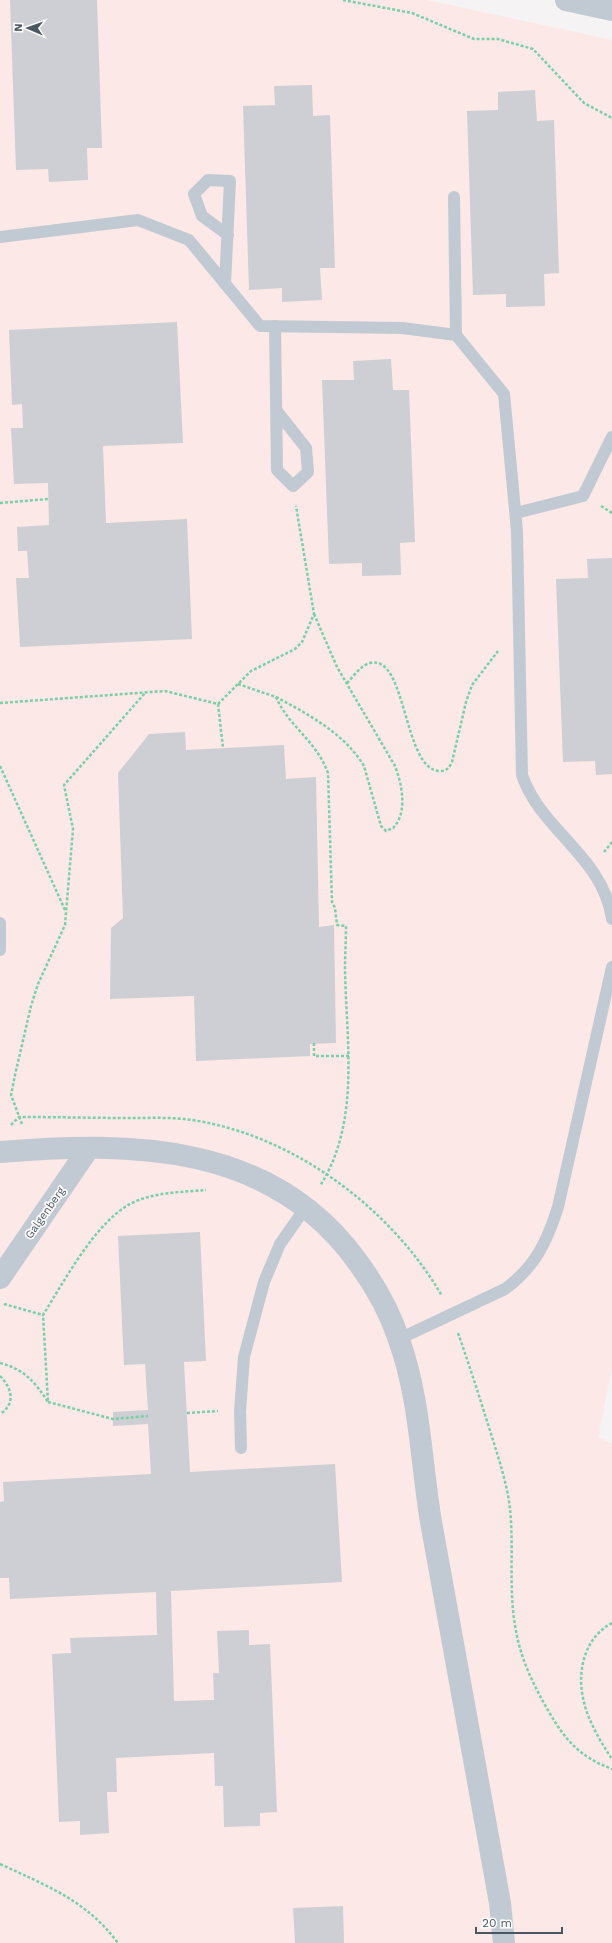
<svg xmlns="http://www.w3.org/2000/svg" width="612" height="1943" font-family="'Work Sans',sans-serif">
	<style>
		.medical { fill: #fce8e6 }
		.building { fill: #cdcfd5 }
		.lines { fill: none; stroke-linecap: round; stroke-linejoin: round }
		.path { stroke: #7ad0a6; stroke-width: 2.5; stroke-dasharray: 3 2; stroke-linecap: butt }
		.service { stroke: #c1cad2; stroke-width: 12 }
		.minor { stroke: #c1cad2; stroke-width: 22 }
		.labels { text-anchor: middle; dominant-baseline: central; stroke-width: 3.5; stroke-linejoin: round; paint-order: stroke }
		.street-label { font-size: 11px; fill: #4a5661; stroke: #fff }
	</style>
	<rect width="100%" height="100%" fill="#f5f3f3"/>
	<!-- medical -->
	<path class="medical" d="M0,0h427l185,40v1327l-14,71 14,5v500h-612z"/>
	<!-- building -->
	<g class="building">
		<path d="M10,0h87l5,148h-15l1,32 -39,2 -1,-13 -32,1z"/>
		<path d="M312,85l1,31 17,-1 5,153h-15l2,32 -40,2v-14l-33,2 -6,-184 32,-1 -1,-19z"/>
		<path d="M535,90l2,31 17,-1 5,153 -15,1 1,32 -39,1v-13l-33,1 -6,-184 31,-1v-18z"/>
		<path d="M177,322l6,121 -80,3 3,77 81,-4 5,120 -172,8 -4,-69h13l-2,-27h-9l-1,-24 32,-2 -1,-42 -34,1 -3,-56h12l-1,-24 -10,1 -3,-75z"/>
		<path d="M391,359l2,31h16l6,152 -15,1 1,32 -39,1v-13l-33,1 -7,-184h32l-1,-19z"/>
		<path d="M612,558v216l-16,1 -1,-14 -32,1 -7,-183 32,-1 -1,-19z"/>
		<path d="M185,732l1,18 98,-5 2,34 30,-2 3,150 15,-2 2,118 -26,1v12l-114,5 -2,-65 -84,3 1,-71 12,-10 -5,-145 31,-39z"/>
		<path d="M200,1232l6,129 -22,1 6,110 145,-8 7,118 -171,9 3,110 40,-1 -1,-27h6l-2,-42 32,-1v15l21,-1 7,168 -17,1v13l-36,1 -1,-41h-8l-1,-33 -98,5 1,34h-10l2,41 -29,2v-14l-21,1 -7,-168 19,-1 -1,-15 87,-3 -1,-43 -146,7 -1,-21h-9v-76l4,-1 -1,-19 148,-8 -3,-50 -35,2v-14l35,-2 -3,-46 -21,1 -6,-129z"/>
		<path d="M343,1906l1,37h-49l-2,-35z"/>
	</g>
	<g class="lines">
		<!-- path -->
		<g class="path">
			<path d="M343,0l69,13 62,26h24l35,10 51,54 28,15"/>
			<path d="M0,503l48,-4"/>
			<path d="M601,506l11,7"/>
			<path d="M347,683c7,-7 13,-17 23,-20 37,-10 33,108 70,108 7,0 9,-3 12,-9l14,-60 6,-17 26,-34"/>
			<path d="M238,684l38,13c13,30 40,43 52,76l4,129 3,6 2,17 9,1c0,14 -1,28 -1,42 1,73 16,153 -25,218"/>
			<path d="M276,697c32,17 69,37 88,69l17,60 5,5 7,-3c15,-15 9,-44 2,-62l-58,-99 -23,-53"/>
			<path d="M0,703l165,-12 53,13 5,44"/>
			<path d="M218,704l33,-33 44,-22 7,-7 12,-28 -18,-108"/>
			<path d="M0,766l65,144"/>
			<path d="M604,852l8,-10"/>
			<path d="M314,1043v13h35"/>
			<path d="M22,1124l-11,-29 4,-20 16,-69 7,-22 27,-59 8,-96 -9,-44 81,-92"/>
			<path d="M11,1125l8,-8c38,0 75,1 112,1 20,0 41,-1 61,2 101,15 199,88 250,176"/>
			<path d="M4,1304l39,11c22,-35 54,-96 91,-113 22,-10 49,-10 72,-12"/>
			<path d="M458,1333c12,34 23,69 34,104 6,19 12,38 16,58 8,45 -1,91 8,136 5,29 18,55 33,81 17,29 31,45 63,57"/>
			<path d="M0,1363c24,6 35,19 48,39l-5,-87"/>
			<path d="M0,1376c12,12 16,28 0,38"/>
			<path d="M48,1402l65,17 35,-3"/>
			<path d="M187,1413l31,-2"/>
			<path d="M612,1623c-27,14 -35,47 -29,75 4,21 17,43 29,61"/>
			<path d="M0,1864c47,22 86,36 118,79"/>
		</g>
		<!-- service -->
		<g class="service">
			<path d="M454,197l2,138"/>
			<path d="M0,237l138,-17 51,20 71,86 142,2 54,7 48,59 13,137 5,244c19,56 81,81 90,144"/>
			<path d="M225,284l5,-103 -22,-1 -14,14 8,22 26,19"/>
			<path d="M275,326l2,144 16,16 15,-14 -2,-24 -30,-38"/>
			<path d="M516,513l67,-17 29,-59"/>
			<path d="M0,923v27"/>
			<path d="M399,1339l106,-50c30,-22 42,-47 53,-82l54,-240"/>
			<path d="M241,1448l-1,-37 4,-54 20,-75 16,-38 26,-37"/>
		</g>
		<!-- minor -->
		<g class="minor">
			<path d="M566,0l46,10"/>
			<path d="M0,1152c132,-11 272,-9 357,109 17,23 33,51 42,79 21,58 22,122 32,182 23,127 46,254 69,381l4,40"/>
			<path d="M0,1278l89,-130"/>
		</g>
	</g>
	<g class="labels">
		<!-- street labels -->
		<g class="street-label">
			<text transform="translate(45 1213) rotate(-55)">Galgenberg</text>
		</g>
	</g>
	<!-- north arrow -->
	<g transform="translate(28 28) rotate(272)" stroke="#ffffff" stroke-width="3" paint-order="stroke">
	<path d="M0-3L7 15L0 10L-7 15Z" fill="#4a5661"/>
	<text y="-6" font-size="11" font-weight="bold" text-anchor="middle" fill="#4a5661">N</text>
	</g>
	<!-- scale -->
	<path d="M476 1927v6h86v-6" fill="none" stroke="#4a5661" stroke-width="2"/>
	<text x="482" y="1927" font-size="12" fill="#4a5661" stroke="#ffffff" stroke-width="3" paint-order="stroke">20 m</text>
</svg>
